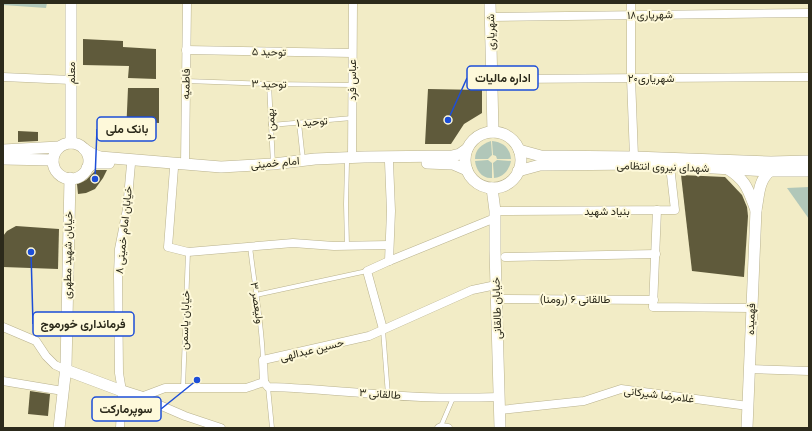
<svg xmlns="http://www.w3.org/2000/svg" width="812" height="431" font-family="'Source Serif 4',Vazirmatn,serif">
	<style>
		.green { fill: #b1c7b9 }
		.building { fill: #5f5a3b }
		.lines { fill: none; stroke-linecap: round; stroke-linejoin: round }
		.lane-casing { stroke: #b9b28e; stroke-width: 5 }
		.street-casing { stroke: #b9b28e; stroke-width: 9 }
		.secondary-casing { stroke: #b9b28e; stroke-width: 12 }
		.lane { stroke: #fff; stroke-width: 4 }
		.street { stroke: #fff; stroke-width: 8 }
		.secondary { stroke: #fff; stroke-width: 11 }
		.labels { text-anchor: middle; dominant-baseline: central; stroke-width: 4; stroke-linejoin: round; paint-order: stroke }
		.street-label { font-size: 11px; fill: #2c2a1b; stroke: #fef9da }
		.leader { fill: none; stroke: #1d4ed8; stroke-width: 1.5 }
		.callout-dot { fill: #1d4ed8; stroke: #fef9da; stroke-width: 1.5 }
		.callout { fill: #fef9da; stroke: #1d4ed8; stroke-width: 1.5 }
		.callout-label { font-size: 12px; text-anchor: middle; font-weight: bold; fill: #2c2a1b }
	</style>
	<rect width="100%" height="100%" fill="#f2ecc6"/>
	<!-- green -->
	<g class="green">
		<path d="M3,3h44l-1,5 -43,-3z"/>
		<path d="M491,141l1,14 -4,4h-13c0,-10 7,-15 16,-18z"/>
		<path d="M492,141c11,1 18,7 19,18h-14l-1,-3 -3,-1z"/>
		<path d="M488,160l4,3v15c-10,1 -16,-8 -17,-17z"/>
		<path d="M497,160l14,1c-2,9 -7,16 -17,17l-1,-15z"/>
		<path d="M809,187v32l-22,-31z"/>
	</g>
	<!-- building -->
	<g class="building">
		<path d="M83,39l40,2v6l33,2v30l-28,-1 1,-12 -46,-1z"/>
		<path d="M128,88h31v35l-20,-1 -1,12h-12z"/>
		<path d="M428,89l54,1v23l-18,11 -13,20h-26z"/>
		<path d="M18,131l20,1v9l-20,1z"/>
		<path d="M96,170h11l-4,8 -8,11 -9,4 -8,1 -1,-10 9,-4z"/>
		<path d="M681,175l44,2 17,18 5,12 1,9 -4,61 -52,-6z"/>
		<path d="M16,226l43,3 -1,40 -55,-2v-31l4,-5z"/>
		<path d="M30,391l20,3 -2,22 -20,-2z"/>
	</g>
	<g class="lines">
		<!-- lane casing -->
		<g class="lane-casing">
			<g id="lane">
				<path d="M186,81l83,3 83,1"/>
				<path d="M269,84l4,80"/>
				<path d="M299,123l4,37"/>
				<path d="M271,125l81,-7"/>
				<path d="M250,246c4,38 12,76 13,114"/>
				<path d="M347,246l-1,-42 1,-41"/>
				<path d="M256,295l111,-24"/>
				<path d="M383,330l5,65"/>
				<path d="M268,387l4,41"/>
				<path d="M183,388l5,-136"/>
				<path d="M441,426l12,-28"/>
			</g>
		</g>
		<!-- street casing -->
		<g class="street-casing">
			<g id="street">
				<path d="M631,3v75l3,79"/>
				<path d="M491,17l318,-4"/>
				<path d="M186,50l166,3"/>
				<path d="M3,77l68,3"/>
				<path d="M492,79l317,-2"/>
				<path d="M352,157l1,-154"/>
				<path d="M185,164l2,-161"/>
				<path d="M174,168l-6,79 20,5 105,-9 41,3 55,-1"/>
				<path d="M657,210l-4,97 98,1"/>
				<path d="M495,211l180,-1 -5,-44"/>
				<path d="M505,257l151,-3"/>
				<path d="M389,261l2,-50 -2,-49"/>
				<path d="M497,299l157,1"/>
				<path d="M3,327l33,14 10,15 9,9 11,5"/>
				<path d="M383,329l-16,-58 22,-10 106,-43"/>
				<path d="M749,369l60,2"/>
				<path d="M3,381l60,10"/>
				<path d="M264,382l4,5c40,1 79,5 119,8 37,3 75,3 113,2"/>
				<path d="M141,397l24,-9h81l18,-6 -1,-22 106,-24 103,-46 24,-5"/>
				<path d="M141,397l44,19 36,12"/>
				<path d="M500,410l84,-9 37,-12 127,17"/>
				<path d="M120,428l2,-37 -3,-18 -1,-98 1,-26 8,-40 4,-45"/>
				<path d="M439,428l2,-1 7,1"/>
			</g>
		</g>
		<!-- secondary casing -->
		<g class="secondary-casing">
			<g id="secondary">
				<path d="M71,3v140"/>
				<path d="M490,3l3,129"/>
				<circle cx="493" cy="160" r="28"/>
				<circle cx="71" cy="161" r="18"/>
				<path d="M84,149l8,5 8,3 121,10 52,-3 42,-5 49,-2 88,-1 8,-2 7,-5"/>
				<path d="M3,150l56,-3"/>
				<path d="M519,150l22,6 93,1 137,5 38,-1"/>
				<path d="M3,159l50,1"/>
				<path d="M427,163l26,1 14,6"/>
				<path d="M87,168l7,-5h15"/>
				<path d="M728,169c19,12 20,21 28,41"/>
				<path d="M518,171l22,-6 100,-1 130,7h39"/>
				<path d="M492,188l3,23v39l5,178"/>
				<path d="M66,370l56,21 19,6"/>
				<path d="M59,428l7,-61 4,-189"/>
				<path d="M747,428l9,-218c3,-14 2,-29 14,-39"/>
			</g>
		</g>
		<!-- lane -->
		<use href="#lane" class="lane"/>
		<!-- street -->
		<use href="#street" class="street"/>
		<!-- secondary -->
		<use href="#secondary" class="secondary"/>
	</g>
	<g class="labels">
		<!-- street labels -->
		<g class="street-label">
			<text transform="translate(650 15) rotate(-1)">شهریاری۱۸</text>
			<text transform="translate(491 32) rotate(-91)">شهریاری</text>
			<text transform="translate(269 52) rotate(1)">توحید ۵</text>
			<text transform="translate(71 73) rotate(-90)">معلم</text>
			<text x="651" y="78">شهریاری۲۰</text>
			<text transform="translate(352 80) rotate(-90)">عباس فرد</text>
			<text transform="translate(186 84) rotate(-89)">فاطمیه</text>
			<text transform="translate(269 84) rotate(1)">توحید ۳</text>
			<text transform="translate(312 122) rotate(-5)">توحید ۱</text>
			<text transform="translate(271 124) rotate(-93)">بهمن ۲</text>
			<text transform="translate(275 163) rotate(-5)">امام خمینی</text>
			<text transform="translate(663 167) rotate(2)">شهدای نیروی انتظامی</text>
			<text x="607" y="211">بنیاد شهید</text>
			<text transform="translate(124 230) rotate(-84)">خیابان امام خمینی ۸</text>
			<text transform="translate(68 255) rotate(-89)">خیابان شهید مطهری</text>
			<text x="575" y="299">طالقانی ۶ (رومنا)</text>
			<text transform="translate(257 303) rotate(82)">ولیعصر ۳</text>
			<text transform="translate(497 308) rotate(-92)">خیابان طالقانی</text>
			<text transform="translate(751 319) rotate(-88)">فهمیده</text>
			<text transform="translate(185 320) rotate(-88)">خیابان یاسمن</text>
			<text transform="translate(312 350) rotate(-14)">حسین عبدالهی</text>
			<text transform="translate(380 394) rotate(4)">طالقانی ۳</text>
			<text transform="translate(659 395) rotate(7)">غلامرضا شیرکانی</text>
		</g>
	</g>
	<!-- callouts -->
	<path class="leader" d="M448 120L467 78M95 179L97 129M31 252L33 324M197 380L161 409"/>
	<g class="callout-dot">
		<circle cx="448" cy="120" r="4"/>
		<circle cx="95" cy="179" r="4"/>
		<circle cx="31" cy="252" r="4"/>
		<circle cx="197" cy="380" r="4"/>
	</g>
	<g class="callout">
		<rect x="467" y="66" width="71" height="24" rx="4"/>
		<rect x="97" y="117" width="59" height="24" rx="4"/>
		<rect x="33" y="312" width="101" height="24" rx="4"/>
		<rect x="92" y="397" width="69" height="24" rx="4"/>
	</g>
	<g class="callout-label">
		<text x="503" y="82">اداره مالیات</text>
		<text x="127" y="133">بانک ملی</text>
		<text x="83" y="328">فرمانداری خورموج</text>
		<text x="126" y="413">سوپرمارکت</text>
	</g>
	<!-- border -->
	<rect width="812" height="431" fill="none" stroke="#2c2a1b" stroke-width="8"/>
</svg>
